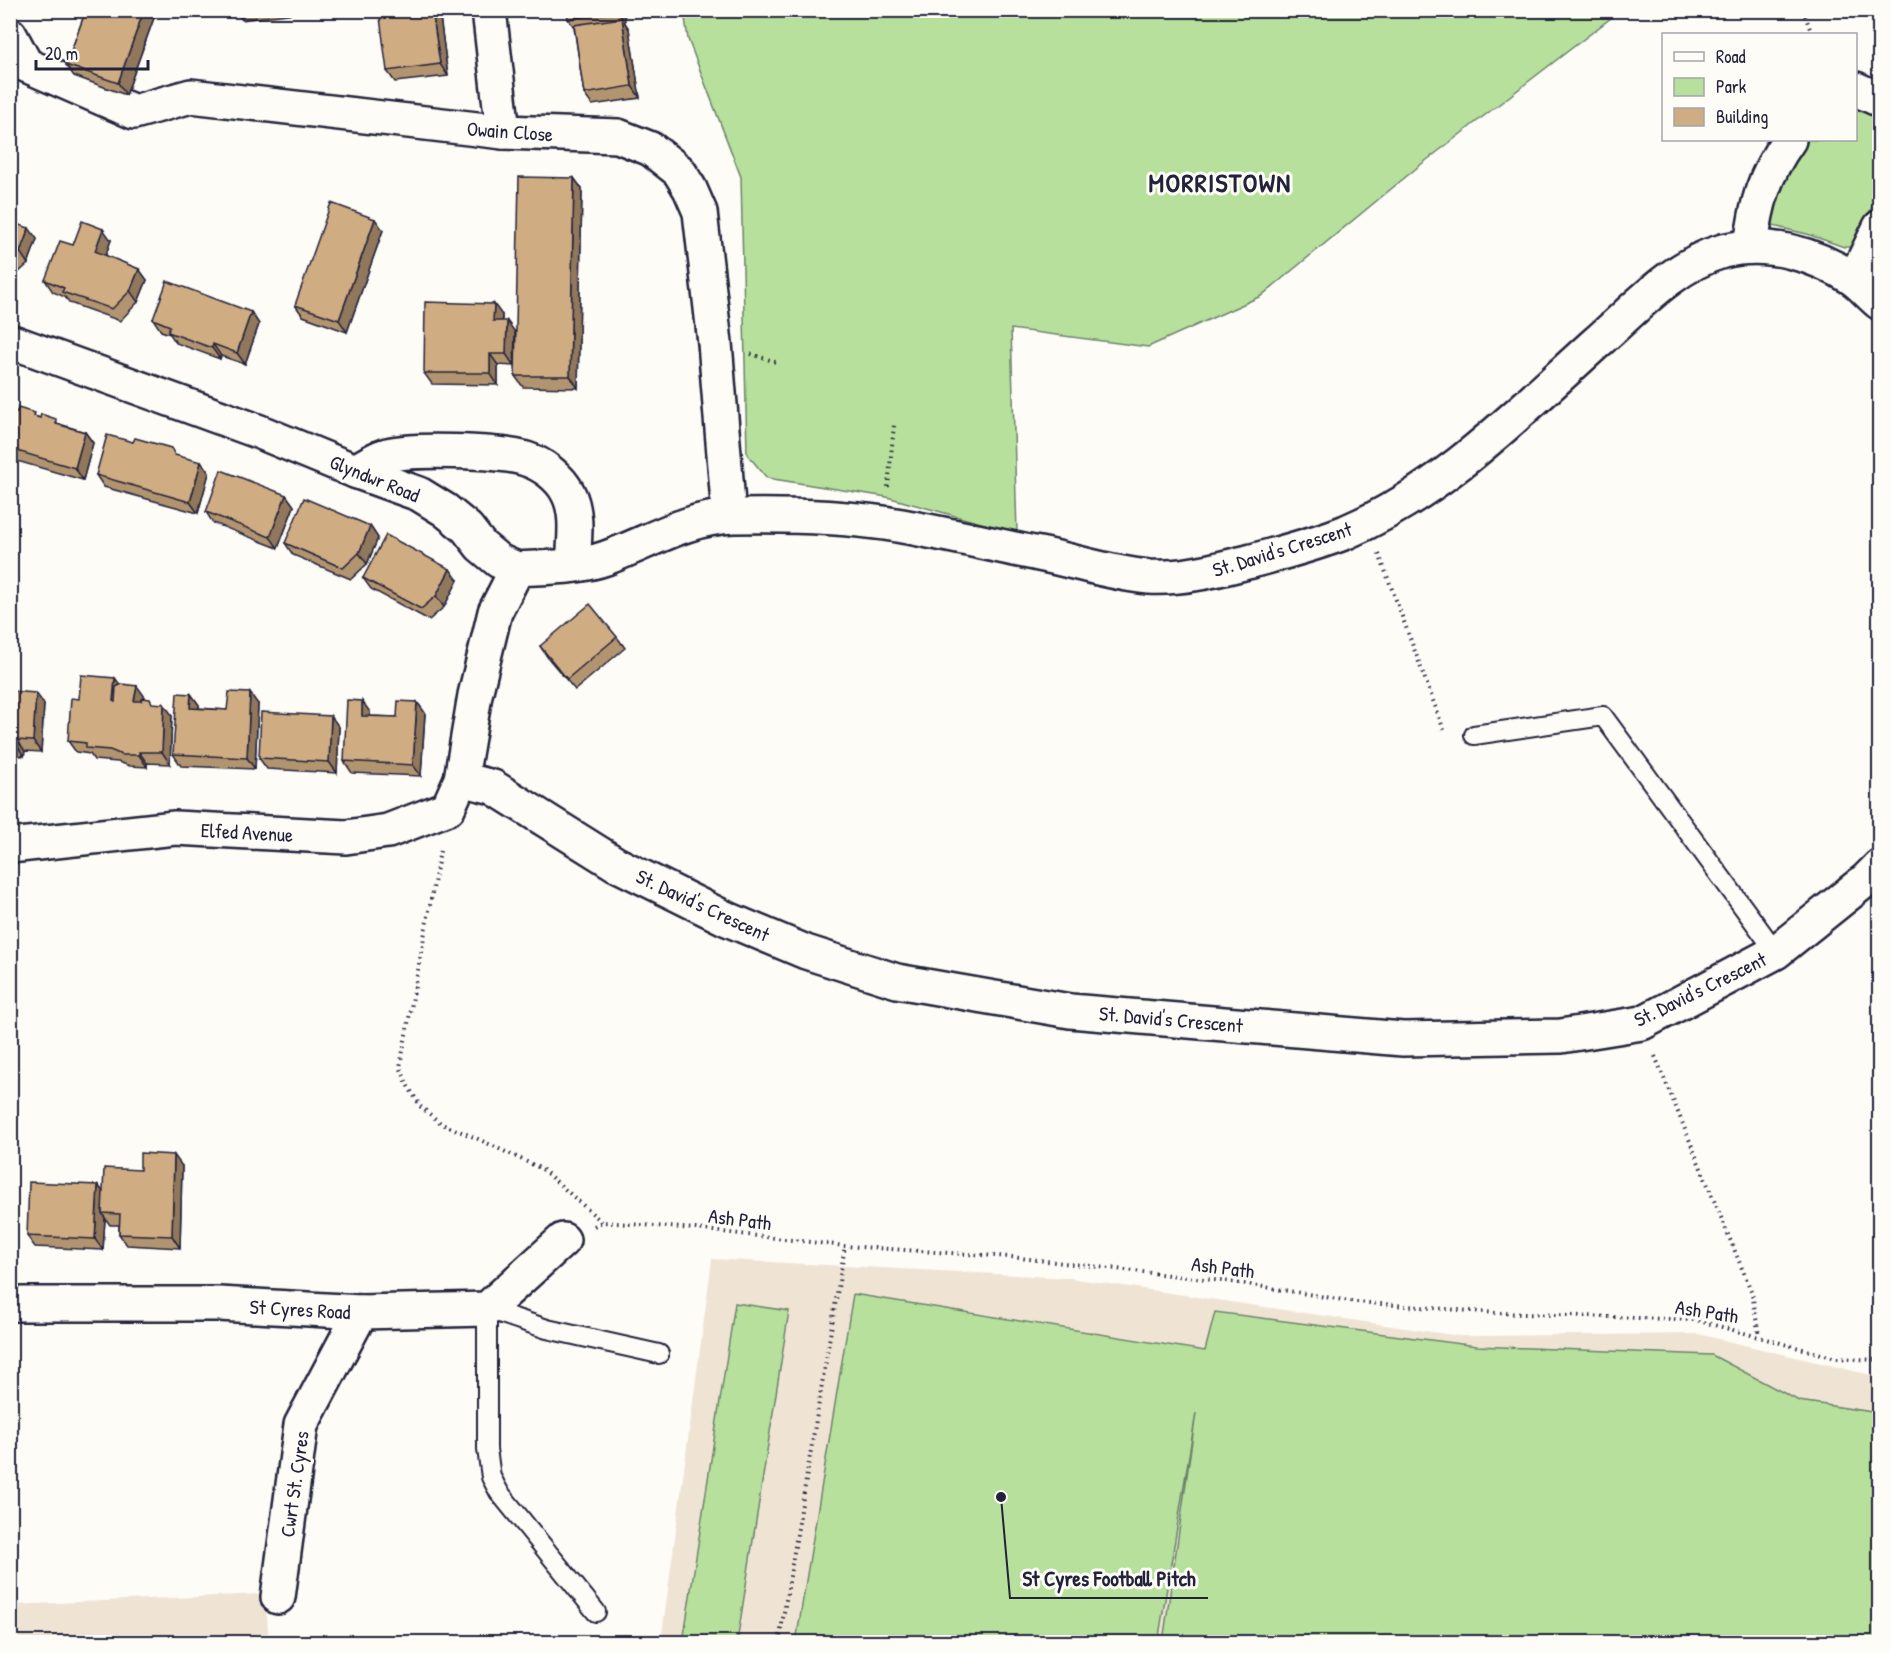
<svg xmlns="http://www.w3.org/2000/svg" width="1890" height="1653" font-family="'Patrick Hand',sans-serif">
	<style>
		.built { fill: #efe4d4 }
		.green { fill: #b7e09c; stroke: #6c816c; stroke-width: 1.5 }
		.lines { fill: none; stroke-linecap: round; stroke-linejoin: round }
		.lane-casing { stroke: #22223b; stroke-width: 22 }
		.street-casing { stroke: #22223b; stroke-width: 38 }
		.path { stroke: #22223b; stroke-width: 4; stroke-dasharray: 1.5 4.5; stroke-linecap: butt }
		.lane { stroke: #fdfcf7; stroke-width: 18 }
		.street { stroke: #fdfcf7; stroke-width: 33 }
		.wall { fill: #b29470; stroke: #22223b; stroke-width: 1.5 }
		.shaded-wall { fill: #91785b; stroke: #22223b; stroke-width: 1.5 }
		.building { fill: #cfac82; stroke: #22223b; stroke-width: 1.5 }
		.labels { text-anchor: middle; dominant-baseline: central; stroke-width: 6; stroke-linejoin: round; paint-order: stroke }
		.street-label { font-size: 20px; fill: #22223b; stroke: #fdfcf7 }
		.district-label { font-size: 26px; font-weight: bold; letter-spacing: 1.5px; fill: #22223b; stroke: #fdfcf7 }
		.leader { fill: none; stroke: #22223b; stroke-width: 2 }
		.callout-dot { fill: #22223b; stroke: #fdfcf7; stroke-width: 2 }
		.callout-label { font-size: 21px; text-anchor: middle; font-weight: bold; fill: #22223b; stroke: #fdfcf7; stroke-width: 6; stroke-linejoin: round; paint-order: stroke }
	</style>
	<rect width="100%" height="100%" fill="#fdfcf7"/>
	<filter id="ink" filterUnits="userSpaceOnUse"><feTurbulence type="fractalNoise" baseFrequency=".0167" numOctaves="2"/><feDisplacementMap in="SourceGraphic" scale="12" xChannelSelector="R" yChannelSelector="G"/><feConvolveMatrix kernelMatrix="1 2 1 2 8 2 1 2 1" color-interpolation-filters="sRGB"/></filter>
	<g filter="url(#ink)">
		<!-- built -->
		<g class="built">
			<path d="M712,1259l358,19 389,58 239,-2 181,43v265h-1218z"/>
			<path d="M265,1594l4,48h-258l-1,-37z"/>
		</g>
		<!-- green -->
		<g class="green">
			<path d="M684,11v-1l936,1 -201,155 -158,130 -113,51 -137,-18 6,204 -130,-36 -120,-19 -20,-24 -6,-277 -53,-138z"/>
			<path d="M1856,106l23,11v74l-23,51 -6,5h-6l-37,-13 -34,-8c-7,-25 20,-67 35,-86h48z"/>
			<path d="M853,1294l352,57 10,-39 262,34 235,9 87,46 80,12v229h-716l33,-229 -38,229h-362z"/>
			<path d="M735,1303l54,8 -52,331h-54z"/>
		</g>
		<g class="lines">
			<!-- lane casing -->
			<g class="lane-casing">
				<g id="lane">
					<path d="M1474,735l129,-19 173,236"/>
					<path d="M596,1612l-97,-120 -8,-15 -4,-28v-140l60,20 112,25"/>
				</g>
			</g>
			<!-- street casing -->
			<g class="street-casing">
				<g id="street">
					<path d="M489,10l14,122"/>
					<path d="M10,35l16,30 108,47 57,-16 312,36 115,4 33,13 28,22 11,18 10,23 15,131 14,173"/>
					<path d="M1856,89l24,11"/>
					<path d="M1751,247c5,-43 13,-72 38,-107"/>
					<path d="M1852,278l11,-16 17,-35"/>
					<path d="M10,341l250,91 95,39 64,23 26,16 22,18 14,18 18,15 18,8 -22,43 -20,83 -14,84 -13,29 -60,23 -42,6 -171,-9 -165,18"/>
					<path d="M355,471c10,-5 19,-12 29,-15 23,-8 118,-5 142,3 16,5 34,18 42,34 11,21 6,49 5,72"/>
					<path d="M517,569c30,-2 61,-1 89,-11 42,-15 82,-41 128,-42 50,-1 101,0 150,7 52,8 103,21 155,31 36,7 73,20 110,23 35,2 70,-8 103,-16 32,-9 64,-17 94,-29 98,-42 172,-119 250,-189 38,-33 77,-78 127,-92 43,-11 92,3 129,27 10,7 18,17 28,25"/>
					<path d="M461,779l32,8 123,77 109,54 81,34 91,29 173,30 333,28 158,-3 81,-13 134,-71 91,-73 13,-13"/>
					<path d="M10,1304h209l142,8 126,-3 76,-69"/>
					<path d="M278,1597l23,-172 60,-113"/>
				</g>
			</g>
			<!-- path -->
			<g class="path">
				<path d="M1803,10l9,24"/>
				<path d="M751,354l28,9"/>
				<path d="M888,487l6,-62"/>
				<path d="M1379,554l66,179"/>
				<path d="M440,851l-40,216 8,19 13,21 21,17 34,14 66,31 60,53"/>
				<path d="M1655,1056l97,237 7,43"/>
				<path d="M594,1226l8,-4 94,7 149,17 166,11 229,26 116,19 141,11 199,7 140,38 44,2"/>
				<path d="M779,1642l66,-396"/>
			</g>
			<!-- lane -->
			<use href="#lane" class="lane"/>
			<!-- street -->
			<use href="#street" class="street"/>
		</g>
		<!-- wall -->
		<g class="wall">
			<path d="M86,10h66l3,5 -29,80 -52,-19 -8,-11z"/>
			<path d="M235,10h84l-77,10z"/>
			<path d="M439,10l9,66 -53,6 -8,-11z"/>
			<path d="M624,10l1,13 4,6 11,69 -48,7 -8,-11 -10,-67 -6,-8z"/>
			<path d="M574,178l8,11 -4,199 -55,-1 -8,-11z"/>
			<path d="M10,222l27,17 -9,25 -17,15z"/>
			<path d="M383,230l-36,102 -44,-16 -8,-11z"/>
			<path d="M111,240l-6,16 34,13 8,11 -9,22 -18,19 -50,-18 -5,-6 -12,-5 -8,-12 28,-35z"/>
			<path d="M251,312l8,12 -14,40 -24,-8 -1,3 -44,-16 -6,-9 -9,-3 -8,-12z"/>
			<path d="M502,315v6l13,11 -1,34 -16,-1v20l-66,-1 -8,-11z"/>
			<path d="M10,410l27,7 48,15 8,11 -10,37 -73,-21z"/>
			<path d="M201,462l8,11 -11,40 -94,-26 -8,-12z"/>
			<path d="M286,495l8,11 -16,42 -65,-25 -7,-11z"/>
			<path d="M370,526l8,12 -11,26 -16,15 -58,-24 -8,-12z"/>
			<path d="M363,578l95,2 -14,27 -15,13 -58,-31z"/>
			<path d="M617,637l8,11 -50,42 -27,-32 -8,-12z"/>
			<path d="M115,678l5,7 25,12 -1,2 28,16 -2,49 -23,-1v4l-17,-1 -12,-4 -24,-2 -4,-6 -14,-2 -8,-11 11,-42z"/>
			<path d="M10,691l34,13 -3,48 -16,-1 -1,5 -14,-1z"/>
			<path d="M191,694l8,11v3l28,2 31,-6 -3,65 -74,-3 -8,-12z"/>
			<path d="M417,702l8,11 -4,63 -69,-3 -8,-12 26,-49v4l27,1z"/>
			<path d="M339,727l-2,46 -70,-4 -8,-11z"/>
			<path d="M182,1166l-2,82 -53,-3 -8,-11v-9h-9l-5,-7 -2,32 -68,-3 -8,-11 71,-51 5,7 37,-22z"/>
		</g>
		<!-- shaded-wall -->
		<g class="shaded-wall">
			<path d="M144,10h8l3,5 -29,80 -8,-12z"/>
			<path d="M432,10h7l9,66 -8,-12z"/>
			<path d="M617,10h7l1,13 4,6 11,69 -8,-12 -10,-68z"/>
			<path d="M574,178l8,11 -4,199 -8,-12z"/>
			<path d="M375,219l8,11 -36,102 -8,-12z"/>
			<path d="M29,228l8,11 -9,25 -8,-12z"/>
			<path d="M103,229l8,11 -8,23 -8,-12z"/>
			<path d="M139,269l8,11 -9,22 -8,-11z"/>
			<path d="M494,304l8,11 -1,17 -8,-11z"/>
			<path d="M251,312l8,12 -14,40 -8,-11z"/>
			<path d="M507,321l8,11 -1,34 -8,-12z"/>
			<path d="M213,344l8,12 -1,3 -8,-11z"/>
			<path d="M490,354l8,11v20l-8,-12z"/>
			<path d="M85,432l8,11 -10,37 -8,-12z"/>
			<path d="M201,462l8,11 -11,40 -8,-11z"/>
			<path d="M286,495l8,11 -16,42 -8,-11z"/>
			<path d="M370,526l8,12 -11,26 -8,-11z"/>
			<path d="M450,569l8,11 -14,27 -8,-11z"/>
			<path d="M115,678l8,11 -2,24 -8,-12z"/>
			<path d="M137,686l8,11 -3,15 -8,-11z"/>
			<path d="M36,693l8,11 -3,48 -8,-11z"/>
			<path d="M250,693l8,11 -3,65 -8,-11z"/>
			<path d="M191,694l8,11 -1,14 -8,-11z"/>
			<path d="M362,701l8,11v15l-8,-11z"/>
			<path d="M417,702l8,11 -4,63 -8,-11z"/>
			<path d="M164,704l8,11 -2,49 -8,-12z"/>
			<path d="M331,716l8,11 -2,46 -8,-11z"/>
			<path d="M17,740l8,11 -1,5 -8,-12z"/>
			<path d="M139,752l8,11v4l-8,-12z"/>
			<path d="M174,1155l8,11 -2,82 -8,-12z"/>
			<path d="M98,1185l8,11 -4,17 3,5 -2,32 -8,-11z"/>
		</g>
		<!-- building -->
		<g class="building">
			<path d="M86,10h58l-26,73 -52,-18z"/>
			<path d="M379,10h53l8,54 -53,7z"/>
			<path d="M567,10h50v2l-49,7z"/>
			<path d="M622,18l10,68 -48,8 -10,-69z"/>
			<path d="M519,177l55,1 -4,198h-55z"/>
			<path d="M331,203l44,16 -36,101 -44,-15z"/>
			<path d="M82,221l21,8 -8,22 44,18 -9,22 -18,18 -50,-17 2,-4 -19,-8 15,-39 13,4z"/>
			<path d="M10,222l19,6 -9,24 -10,9z"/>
			<path d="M167,281l84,31 -14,41 -24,-9 -1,4 -44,-16 2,-6 -17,-7z"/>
			<path d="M425,302l69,2 -1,17h14l-1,33h-16v19h-66z"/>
			<path d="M18,408l17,5 -1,3 6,2 1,-4 15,5v5l29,8 -10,36 -65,-19v-39l7,2z"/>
			<path d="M107,435l26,7 2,-4 36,10 4,7 26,7 -11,40 -94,-27z"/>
			<path d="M221,470l65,25 -16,42 -64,-25z"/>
			<path d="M304,498l66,28 -11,27 -16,15 -58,-25z"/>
			<path d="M386,535l64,34 -14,27 -15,13 -58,-31z"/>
			<path d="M590,604l27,33 -50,42 -27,-33z"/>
			<path d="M81,675l34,3 -2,23 2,1 1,-15 6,-3 15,2 -3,15h7l2,-3 7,1 2,4 12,1 -2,48h-23v3h-17l-12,-5 -24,-2v-5l-18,-2 3,-43 8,1z"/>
			<path d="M10,691l26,2 -3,48 -16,-1 -1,4h-6z"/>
			<path d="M229,692l21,1 -3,65 -74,-4 4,-61 14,1 -1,14 37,2z"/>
			<path d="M347,700l15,1v15l35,1 1,-16 19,1 -4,63 -69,-4z"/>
			<path d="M261,712l70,4 -2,46 -70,-4z"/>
			<path d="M140,1153l34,2 -2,81 -53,-2 1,-20 -18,-1 2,-45 36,2z"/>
			<path d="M29,1182l69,3 -3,54 -68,-3z"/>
		</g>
	</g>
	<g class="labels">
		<!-- street labels -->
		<g class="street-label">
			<text transform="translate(510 131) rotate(4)">Owain Close</text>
			<text transform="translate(375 478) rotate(22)">Glyndwr Road</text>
			<text transform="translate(1282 549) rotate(-17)">St. David's Crescent</text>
			<text transform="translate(247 832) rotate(3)">Elfed Avenue</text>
			<text transform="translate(703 905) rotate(25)">St. David's Crescent</text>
			<text transform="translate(1700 989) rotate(-26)">St. David's Crescent</text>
			<text transform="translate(1171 1019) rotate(5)">St. David's Crescent</text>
			<text transform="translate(740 1219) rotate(7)">Ash Path</text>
			<text transform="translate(1223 1267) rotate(7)">Ash Path</text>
			<text transform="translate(300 1309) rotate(3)">St Cyres Road</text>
			<text transform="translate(1707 1311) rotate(9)">Ash Path</text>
			<text transform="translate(294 1484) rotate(-82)">Cwrt St. Cyres</text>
		</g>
		<!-- district labels -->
		<g class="district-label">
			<text x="1220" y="182">MORRISTOWN</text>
		</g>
	</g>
	<!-- callouts -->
	<path class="leader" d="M1001 1497L1010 1598H1208"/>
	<circle class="callout-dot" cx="1001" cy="1497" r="6"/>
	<g class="callout-label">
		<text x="1109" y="1586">St Cyres Football Pitch</text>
	</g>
	<!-- margin -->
	<rect width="1890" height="1653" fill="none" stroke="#fdfcf7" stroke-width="36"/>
	<rect x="18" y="18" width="1854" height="1617" fill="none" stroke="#22223b" stroke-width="2" filter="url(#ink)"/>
	<!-- legend -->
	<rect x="1662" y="33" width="195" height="108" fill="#fdfcf7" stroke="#a5a5ac" stroke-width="1.5"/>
	<rect x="1674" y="52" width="30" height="9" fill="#fdfcf7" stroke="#a5a5ac" stroke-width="1.5"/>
	<text x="1716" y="63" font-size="18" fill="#22223b">Road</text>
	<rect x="1674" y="78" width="30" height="18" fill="#b7e09c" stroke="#a5a5ac" stroke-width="1.5"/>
	<text x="1716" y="93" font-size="18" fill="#22223b">Park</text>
	<rect x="1674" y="108" width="30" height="18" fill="#cfac82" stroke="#a5a5ac" stroke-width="1.5"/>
	<text x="1716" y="123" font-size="18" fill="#22223b">Building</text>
	<!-- scale -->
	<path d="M36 60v9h112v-9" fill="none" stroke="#22223b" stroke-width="3"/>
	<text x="45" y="60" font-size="18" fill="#22223b" stroke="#fdfcf7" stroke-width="4.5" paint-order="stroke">20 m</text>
</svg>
